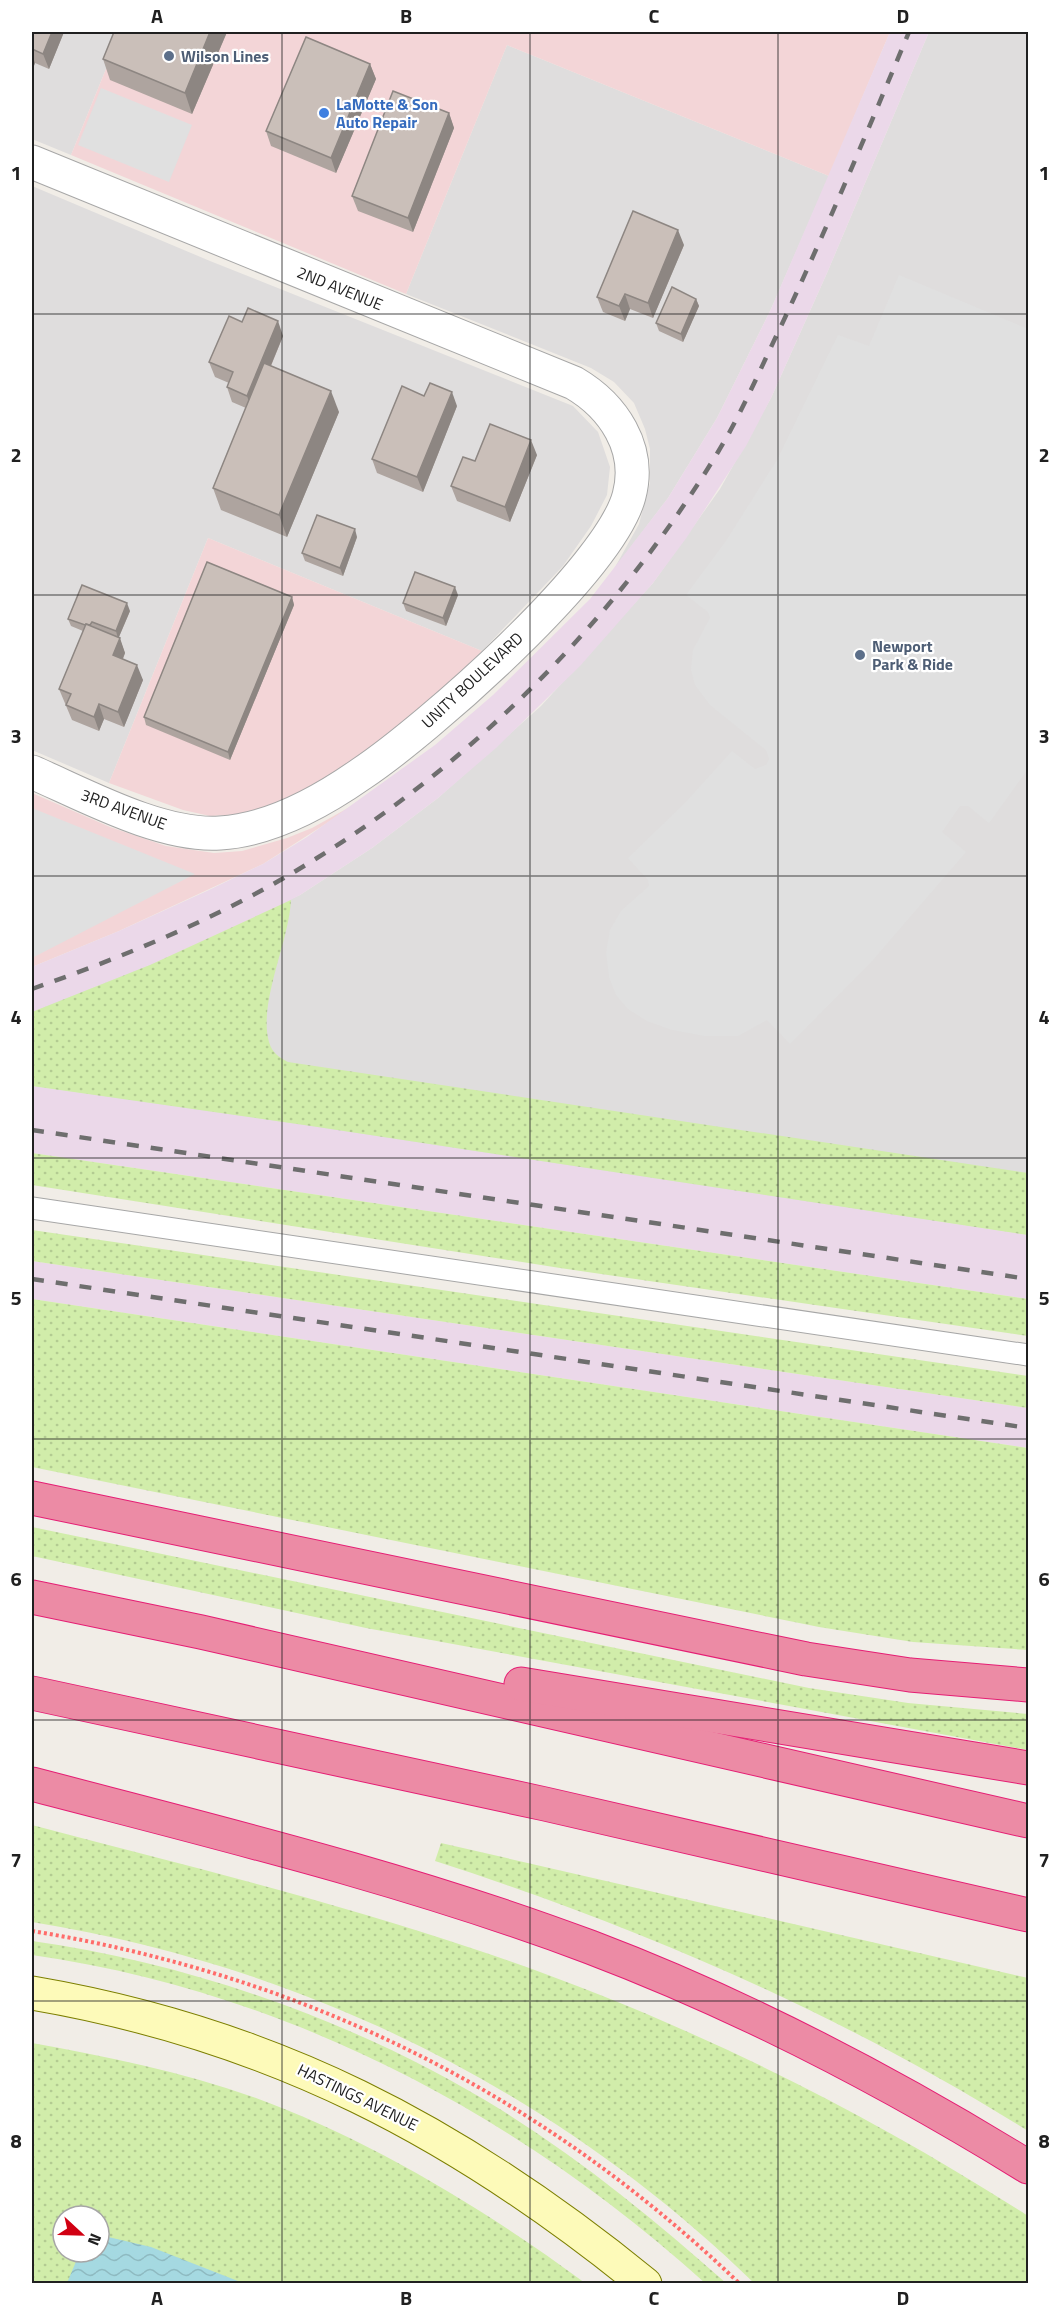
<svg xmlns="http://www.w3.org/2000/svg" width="1060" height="2315" font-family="'Titillium Web',sans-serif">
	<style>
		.residential { fill: #dfdddd }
		.commercial { fill: #f3d5d7 }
		.industrial { fill: #ebd8e9 }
		.grass { fill: url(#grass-dots); fill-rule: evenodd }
		.parking { fill: #e0e0e0 }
		.water { fill: url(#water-waves) }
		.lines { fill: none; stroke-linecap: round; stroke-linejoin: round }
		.lane-casing { stroke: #a7a7a7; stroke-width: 23 }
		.street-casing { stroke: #a7a7a7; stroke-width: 35 }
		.secondary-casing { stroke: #7c7f00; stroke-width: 35 }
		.highway-casing { stroke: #e51e74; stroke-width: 35 }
		.path { stroke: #ff6c6a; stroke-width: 4; stroke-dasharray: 3 3; stroke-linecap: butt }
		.lane { stroke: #fff; stroke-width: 21 }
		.street { stroke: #fff; stroke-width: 33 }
		.secondary { stroke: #fdfab9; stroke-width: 33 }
		.highway { stroke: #ec8ba5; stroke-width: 33 }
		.rail { stroke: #6e6e6e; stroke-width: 4.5; stroke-dasharray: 12 12; stroke-linecap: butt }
		.wall { fill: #aea49f }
		.shaded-wall { fill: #8d8682 }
		.building { fill: #cabfb9; stroke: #8d8682; stroke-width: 1.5 }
		.grid { fill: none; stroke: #202020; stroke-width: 1.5; stroke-opacity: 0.55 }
		.service-dot { fill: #5c6f8a; stroke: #fff; stroke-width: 2 }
		.shop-dot { fill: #3f7fe0; stroke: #fff; stroke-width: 2 }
		.labels { text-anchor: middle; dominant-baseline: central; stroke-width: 4.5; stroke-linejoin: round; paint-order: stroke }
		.service-label { font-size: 16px; font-weight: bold; fill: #4e5e75; stroke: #fff; text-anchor: start }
		.shop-label { font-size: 16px; font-weight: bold; fill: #366cbe; stroke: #fff; text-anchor: start }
		.street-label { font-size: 16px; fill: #202020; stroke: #fff }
		.neatline { fill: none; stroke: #202020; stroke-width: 2 }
		.grid-label { font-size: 20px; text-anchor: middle; font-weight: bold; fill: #202020 }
	</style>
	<defs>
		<pattern id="grass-dots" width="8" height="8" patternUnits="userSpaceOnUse" patternTransform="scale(1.5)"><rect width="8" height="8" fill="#d1edaa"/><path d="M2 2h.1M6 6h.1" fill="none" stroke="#b3cb92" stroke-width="1.8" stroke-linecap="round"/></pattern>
		<pattern id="water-waves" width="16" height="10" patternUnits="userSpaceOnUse" patternTransform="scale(1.5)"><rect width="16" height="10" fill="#a5d9e1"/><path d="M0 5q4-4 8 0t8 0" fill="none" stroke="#8ebac1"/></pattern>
	</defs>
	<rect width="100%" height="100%" fill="#f1ede7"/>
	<!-- residential -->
	<g class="residential">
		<path d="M32,32h89l-50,123 -39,-16z"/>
		<path d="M929,32h99v1203l-996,-149v-74l268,-117 72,-47 66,-50 103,-92 112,-123 67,-94 51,-91 56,-125z"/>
		<path d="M507,45l322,131 -58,133 -54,109 -49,80 -54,71 25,-45 11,-41v-34l-5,-20 -11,-26 -20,-21 -23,-14 -185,-74z"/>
		<path d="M32,186l178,75 363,145 25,26 12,35 -3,28 -16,31 -28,40 -81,85 -274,-113 -99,245 -77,-33z"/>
	</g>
	<!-- commercial -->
	<g class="commercial">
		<path d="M121,32h769l-61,144 -322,-131 -101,249 -335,-139z"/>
		<path d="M208,538l274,113 -42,41 -99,79 -63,32 -36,11 -32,2 -27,-6 -74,-27z"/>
		<path d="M32,793l78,34 56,19 48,7 28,-2 45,-13 25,-10 54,-30 -103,66 -144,67 -87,36z"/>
	</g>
	<!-- industrial -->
	<g class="industrial">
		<path d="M890,32h39l-102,241 -56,125 -25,48 -59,91 -34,46 -73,83 -84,82 -58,50 -66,50 -72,47 -52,27 -98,43 -118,47v-45l87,-36 90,-41 54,-26 44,-27 128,-92 58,-50 97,-96 78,-101 49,-80 54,-109z"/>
		<path d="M32,1086l279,40 717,109v64l-996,-146z"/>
		<path d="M32,1261l996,147v40l-996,-149z"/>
	</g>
	<!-- grass -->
	<g class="grass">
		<path d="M291,900c-2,42 -33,103 -22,142 3,11 10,15 19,20l740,111v62l-717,-109 -279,-40v-74l118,-47z"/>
		<path d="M32,1153l996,146v37l-468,-68 -528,-83z"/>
		<path d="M32,1230l996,146v32l-996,-147z"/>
		<path d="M32,1299l996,149v202l-115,-8 -94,-15 -787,-160z"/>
		<path d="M32,1527l777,161 99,15 120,11v36l-662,-122 -334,-72z"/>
		<path d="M32,1825c148,39 297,75 442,124 195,65 382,156 554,267v67h-274c-198,-193 -450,-317 -722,-361z"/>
		<path d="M441,1843l587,135v153c-185,-116 -385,-203 -593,-270z"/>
		<path d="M32,1941c163,23 331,83 471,170 80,50 153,110 223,172h-21c-188,-170 -420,-292 -673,-328z"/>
		<path d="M32,2043c73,13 150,29 221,54 116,42 233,113 332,186h-553zM63,2216h36v36h-36z"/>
	</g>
	<!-- parking -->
	<g class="parking">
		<path d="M101,88l91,37 -23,57 -91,-37z"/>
		<path d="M899,275l129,54v440l-39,54 -21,-17h-8l-18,26 24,20 -94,109 -82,83 -23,-24 -29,16h-34l-32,-6 -25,-9 -19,-12 -12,-14 -7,-18 -3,-24 4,-23 11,-19 28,-25 -1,-6 -20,-22 58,-56 46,-51 23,18 11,-4 3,-6 -3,-9 -56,-45 -15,-20 -4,-15 2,-20 17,-32 -2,-6 -22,-17 40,-54 51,-81 61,-125 31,11z"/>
		<path d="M32,808l163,66 -163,84z"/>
	</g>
	<!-- water -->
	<path class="water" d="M104,2236l47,11 92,36h-176l13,-31h19v-14z"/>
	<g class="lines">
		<!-- lane casing -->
		<g class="lane-casing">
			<path id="lane" d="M32,1208l996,147"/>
		</g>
		<!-- street casing -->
		<g class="street-casing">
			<path id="street" d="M32,162l542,221c39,23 68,65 55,113 -20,74 -202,234 -268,278 -40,28 -91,56 -141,59 -59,4 -135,-38 -188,-61"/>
		</g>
		<!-- secondary casing -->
		<g class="secondary-casing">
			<path id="secondary" d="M32,1993c240,41 425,138 613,291"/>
		</g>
		<!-- highway casing -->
		<g class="highway-casing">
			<g id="highway">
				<path d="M32,1498l774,161 104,16 118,10"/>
				<path d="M32,1597l169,35 827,189"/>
				<path d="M521,1684l507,84"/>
				<path d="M32,1693l513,111 483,111"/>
				<path d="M32,1784c187,49 377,95 558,163 153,58 300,135 438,220"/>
			</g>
		</g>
		<!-- path -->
		<path class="path" d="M32,1931c273,45 508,161 708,353"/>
		<!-- lane -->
		<use href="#lane" class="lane"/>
		<!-- street -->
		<use href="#street" class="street"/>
		<!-- secondary -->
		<use href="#secondary" class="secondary"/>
		<!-- highway -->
		<use href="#highway" class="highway"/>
		<!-- rail -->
		<g class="rail">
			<path d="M32,989c93,-33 187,-71 272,-123 166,-100 313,-247 414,-414 25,-41 43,-85 64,-128 45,-96 86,-194 127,-292"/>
			<path d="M32,1130l996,149"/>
			<path d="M32,1279l996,149"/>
		</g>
	</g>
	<!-- wall -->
	<g class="wall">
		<path d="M32,32h32l-15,37 -14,-6 -3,8z"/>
		<path d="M114,32h113l-35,82 -82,-34 -7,-21z"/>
		<path d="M370,64l6,15 -40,94 -65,-27 -5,-15z"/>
		<path d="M449,113l5,15 -41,104 -55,-21 -6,-15z"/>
		<path d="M684,245l-31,73 -23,-9 -5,12 -22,-9 -6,-15z"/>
		<path d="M696,299l3,7 -16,36 -24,-11 -3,-8z"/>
		<path d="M242,322l41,14 -12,30 68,46 -52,125 -66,-27 -8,-22 33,-80 -14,-6 -5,-15 2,-4 -14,-6 -6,-15z"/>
		<path d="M457,406l-34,86 -46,-19 -5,-14z"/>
		<path d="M537,455l-27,67 -53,-21 -6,-15 24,-25z"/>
		<path d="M357,537l-14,39 -38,-15 -3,-8z"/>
		<path d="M458,595l-12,31 -40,-15 -3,-8z"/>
		<path d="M292,597l2,8 -64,155 -84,-35 -2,-8z"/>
		<path d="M130,611l-11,26 6,16 -2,6 20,21 -19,47 -20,-8 -5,12 -27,-11 -13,-31 24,-58 -12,-5 -3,-7z"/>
	</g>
	<!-- shaded-wall -->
	<g class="shaded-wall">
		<path d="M52,32h12l-15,37 -6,-15z"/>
		<path d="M210,32h17l-35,82 -7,-21z"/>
		<path d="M32,54l3,9 -3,8z"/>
		<path d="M370,64l6,15 -40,94 -5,-15z"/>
		<path d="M449,113l5,15 -41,104 -5,-14z"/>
		<path d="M678,230l6,15 -31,73 -5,-15z"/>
		<path d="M625,294l5,15 -5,12 -6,-15z"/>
		<path d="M696,299l3,7 -16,36 -2,-8z"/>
		<path d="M278,321l5,15 -31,75 -5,-15z"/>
		<path d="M331,391l8,21 -52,125 -8,-22z"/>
		<path d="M452,392l5,14 -34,86 -6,-15z"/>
		<path d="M531,440l6,15 -27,67 -5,-15z"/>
		<path d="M355,529l2,8 -14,39 -3,-8z"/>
		<path d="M455,587l3,8 -12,31 -3,-8z"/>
		<path d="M292,597l2,8 -64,155 -2,-8z"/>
		<path d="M127,603l3,8 -12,28 -2,-8z"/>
		<path d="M120,638l5,15 -7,17 -5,-15z"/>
		<path d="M137,665l6,15 -19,47 -6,-15z"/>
		<path d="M99,704l5,15 -5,12 -5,-14z"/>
	</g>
	<!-- building -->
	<g class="building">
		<path d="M32,32h20l-9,22 -11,-5z"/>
		<path d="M114,32h96l-25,61 -82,-34z"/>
		<path d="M306,37l64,27 -39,94 -65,-27z"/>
		<path d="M393,91l56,22 -41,105 -56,-22z"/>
		<path d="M633,211l45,19 -30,73 -23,-9 -6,12 -22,-9z"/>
		<path d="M672,287l24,12 -15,35 -25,-11z"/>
		<path d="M248,308l30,13 -31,75 -20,-9 6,-15 -24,-10 20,-46 13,6z"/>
		<path d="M264,363l67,28 -52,124 -66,-27z"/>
		<path d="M430,383l22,9 -35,85 -45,-18 30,-73 22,10z"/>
		<path d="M490,424l41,16 -26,67 -54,-21 12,-29 12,4z"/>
		<path d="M317,515l38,14 -15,39 -38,-15z"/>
		<path d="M207,562l85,35 -64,155 -84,-35z"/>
		<path d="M415,572l40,15 -12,31 -40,-15z"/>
		<path d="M82,585l45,18 -11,28 -24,-9 -2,3 -4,-1 -1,1 -17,-6z"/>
		<path d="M86,624l34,14 -7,17 24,10 -19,47 -19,-8 -5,13 -28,-12 5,-11 -12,-5z"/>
	</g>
	<!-- grid -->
	<path class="grid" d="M282,32v2252M530,32v2252M778,32v2252M32,314h996M32,595h996M32,876h996M32,1158h996M32,1439h996M32,1720h996M32,2001h996"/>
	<!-- markers -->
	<g class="service-dot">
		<circle cx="169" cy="56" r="6"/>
		<circle cx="860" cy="655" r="6"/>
	</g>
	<circle class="shop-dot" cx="324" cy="113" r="6"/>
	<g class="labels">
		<!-- service labels -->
		<g class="service-label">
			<text x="181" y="56">Wilson Lines</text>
			<text x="872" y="646">Newport<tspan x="872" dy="18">Park &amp; Ride</tspan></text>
		</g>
		<!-- shop labels -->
		<g class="shop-label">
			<text x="336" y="104">LaMotte &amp; Son<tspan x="336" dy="18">Auto Repair</tspan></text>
		</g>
		<!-- street labels -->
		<g class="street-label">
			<text transform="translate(340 288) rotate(22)">2ND AVENUE</text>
			<text transform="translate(472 680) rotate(-43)">UNITY BOULEVARD</text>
			<text transform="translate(124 809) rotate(20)">3RD AVENUE</text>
			<text transform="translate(358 2097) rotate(26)">HASTINGS AVENUE</text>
		</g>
	</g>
	<!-- border -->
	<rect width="1060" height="2315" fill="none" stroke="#ffffff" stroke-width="66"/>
	<!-- north arrow -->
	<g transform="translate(81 2234) rotate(112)"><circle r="28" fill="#ffffff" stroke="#a6a6a6" stroke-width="1.5"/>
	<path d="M0-4.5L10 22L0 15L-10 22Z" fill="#d10012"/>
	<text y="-9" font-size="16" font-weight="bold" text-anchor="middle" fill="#202020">N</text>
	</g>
	<rect x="33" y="33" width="994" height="2249" class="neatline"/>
	<g class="grid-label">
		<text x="157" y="23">A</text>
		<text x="406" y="23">B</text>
		<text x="654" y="23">C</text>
		<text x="903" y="23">D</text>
		<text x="16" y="180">1</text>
		<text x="1044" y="180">1</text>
		<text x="16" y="462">2</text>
		<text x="1044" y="462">2</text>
		<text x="16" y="743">3</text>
		<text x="1044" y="743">3</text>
		<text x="16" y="1024">4</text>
		<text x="1044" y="1024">4</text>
		<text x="16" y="1305">5</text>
		<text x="1044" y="1305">5</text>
		<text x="16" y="1586">6</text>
		<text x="1044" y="1586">6</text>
		<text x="16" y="1867">7</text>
		<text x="1044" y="1867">7</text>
		<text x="16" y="2148">8</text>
		<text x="1044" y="2148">8</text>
		<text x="157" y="2305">A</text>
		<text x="406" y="2305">B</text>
		<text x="654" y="2305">C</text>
		<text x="903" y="2305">D</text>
	</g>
</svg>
